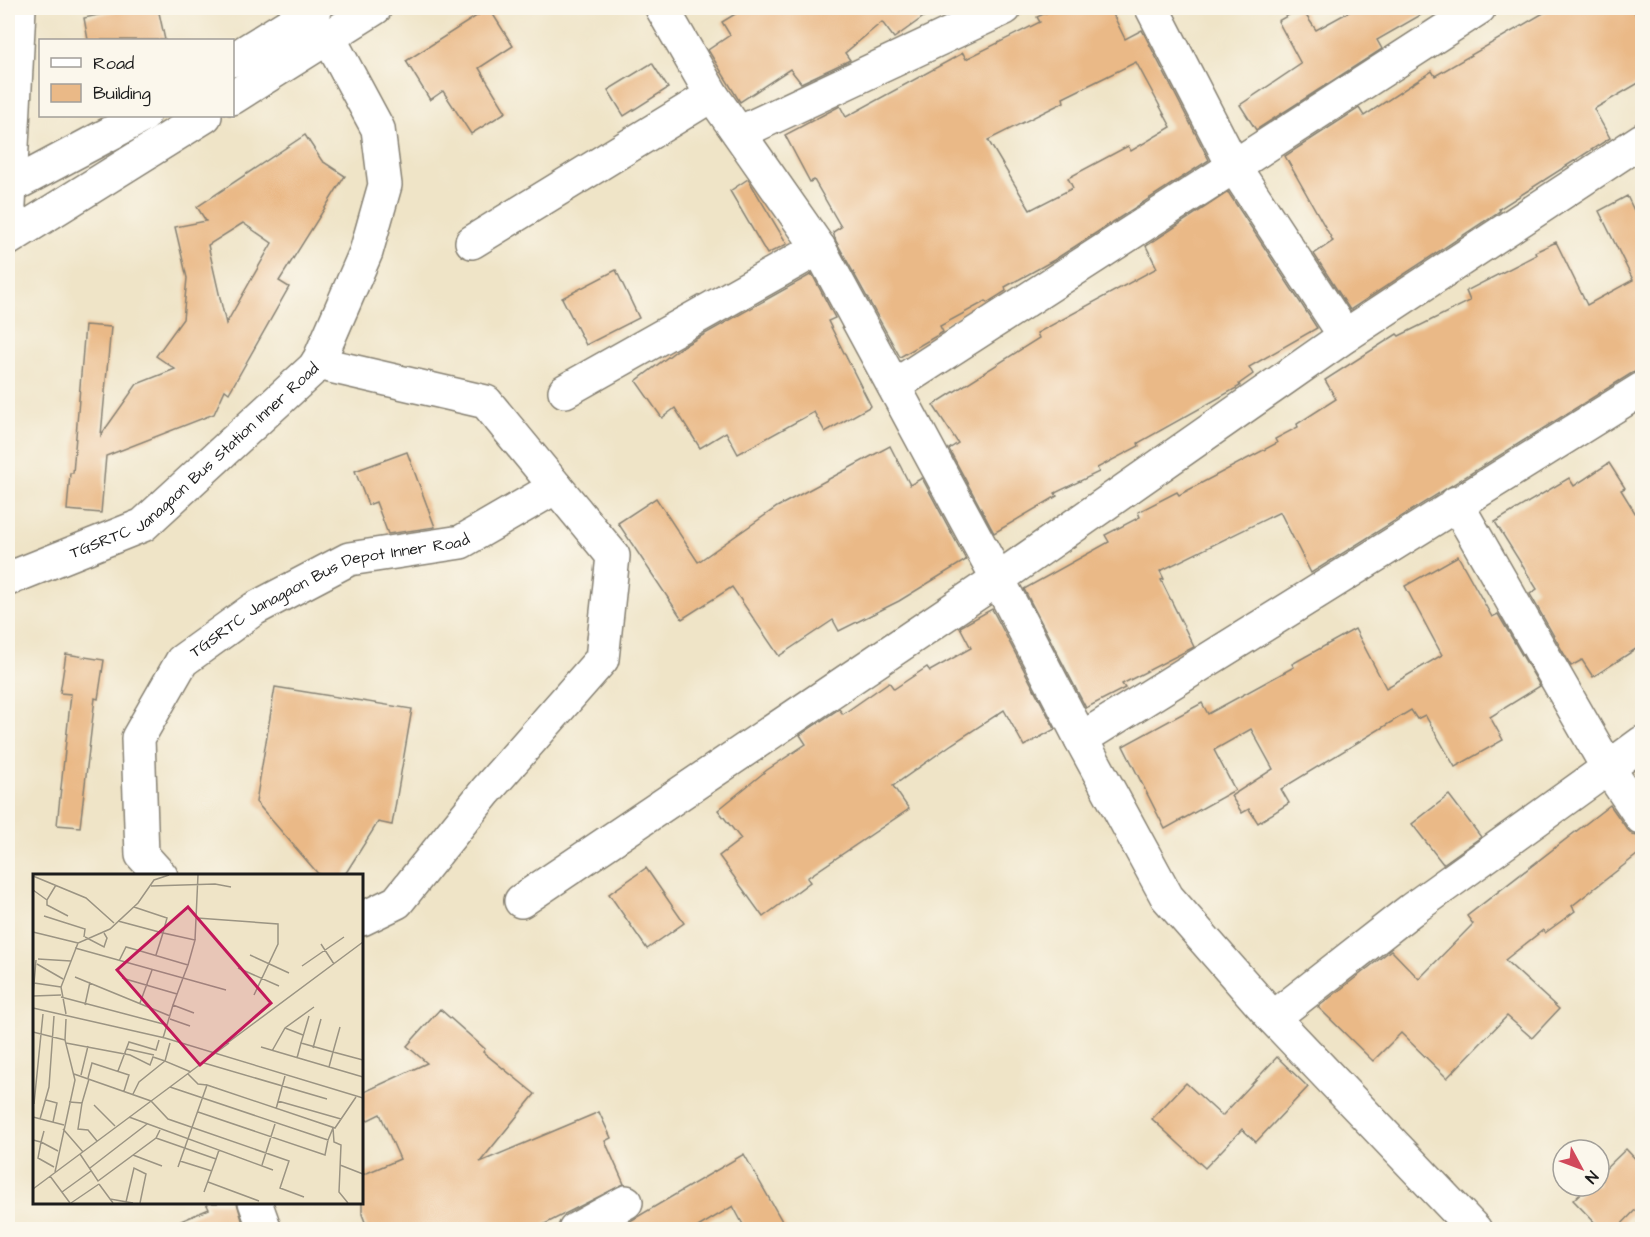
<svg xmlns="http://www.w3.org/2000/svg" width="1650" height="1237" font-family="'Architects Daughter',sans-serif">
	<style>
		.building { fill: #eab987; fill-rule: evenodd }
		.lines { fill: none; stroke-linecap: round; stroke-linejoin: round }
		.minor-casing { stroke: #868072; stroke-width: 36 }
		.major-casing { stroke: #868072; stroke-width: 36 }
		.highway-casing { stroke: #868072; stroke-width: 36 }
		.minor { stroke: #fff; stroke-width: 33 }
		.major { stroke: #fff; stroke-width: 33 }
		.highway { stroke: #fff; stroke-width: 33 }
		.labels { text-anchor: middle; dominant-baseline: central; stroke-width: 6; stroke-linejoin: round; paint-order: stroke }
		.street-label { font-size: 16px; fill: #1c1c1c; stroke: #fbf7ec }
		.inset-road { fill: none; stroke: #9b9483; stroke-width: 1.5 }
		.view { fill: #c2185b; fill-opacity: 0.15; stroke: #c2185b; stroke-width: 3 }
		.inset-edge { fill: none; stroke: #1c1c1c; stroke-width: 3 }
	</style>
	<rect width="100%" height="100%" fill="#fbf7ec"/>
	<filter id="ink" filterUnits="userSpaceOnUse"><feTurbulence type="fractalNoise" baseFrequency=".0167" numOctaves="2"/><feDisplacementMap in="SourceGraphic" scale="12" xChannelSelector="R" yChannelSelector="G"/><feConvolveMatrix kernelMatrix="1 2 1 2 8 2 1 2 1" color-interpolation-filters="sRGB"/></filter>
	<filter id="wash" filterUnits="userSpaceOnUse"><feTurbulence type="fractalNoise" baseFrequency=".008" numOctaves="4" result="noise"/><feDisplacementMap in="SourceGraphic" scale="24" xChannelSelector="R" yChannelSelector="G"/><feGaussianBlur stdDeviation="1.35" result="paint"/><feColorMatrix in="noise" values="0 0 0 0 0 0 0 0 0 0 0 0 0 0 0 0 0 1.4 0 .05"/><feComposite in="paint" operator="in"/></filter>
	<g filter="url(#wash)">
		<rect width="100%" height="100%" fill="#efe4c7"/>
		<g id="blocks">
			<!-- building -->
			<g class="building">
				<path d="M130,8h28l7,32h-77l-4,-22z"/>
				<path d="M489,8l24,38 -34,22 27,44 -35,22 -28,-43 -13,9 -24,-39z"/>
				<path d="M745,8h191l-42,30 -12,-16 -37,31 5,7 -49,23 -11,-14 -50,33 -32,-52 22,-15 -8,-13z"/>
				<path d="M1056,8h54l15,31 17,-9 67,130 -155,100 -49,27 1,4 -19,12 -1,-2 -46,25 3,6 -43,25 -64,-116 -3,-9 8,-5 -27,-47 -4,2 -25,-47 55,-29 6,11 117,-64 3,6 74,-37 -3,-5zM1136,62l35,65 -40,24 -3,-5 -60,32 5,10 -43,22 -42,-70 76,-38 -1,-4z"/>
				<path d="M1301,8l15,22 40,-22h77l-56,32 5,9 -126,81 -16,-25 61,-41 -23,-43z"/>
				<path d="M1552,8h80l10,19v54l-48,28 16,29 -111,71 1,2 -150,99 -36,-56 19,-13 -48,-85 74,-48 5,8 68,-45 3,5z"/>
				<path d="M652,63l16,25 -44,28 -16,-26z"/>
				<path d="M305,135l17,26 23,15 -66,105 10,6 -60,106 -4,-3 -11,24 -108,42 -5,57 -34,-3 3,-37h3l12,-148 26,2 -10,108 36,-51 38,-15 -19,-13 27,-37 4,-41 -12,-51 31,-6 -9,-14zM243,223l29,20 -46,81 -18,-79z"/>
				<path d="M748,179l39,65 -20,10 -37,-63z"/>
				<path d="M1228,192l89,136 -68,39 4,7 -14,10 1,2 -102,57 1,3 -42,22 2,4 -44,21 2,3 -63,37 -45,-84 9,-6 -25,-38 106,-67 -2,-5 120,-65 -11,-22z"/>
				<path d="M1627,196l15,31v143l-10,3 -321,200 -31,-61 -120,59 4,8 -3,1 33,67 -72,37 3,4 -39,20 -62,-119 85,-47 -4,-7 35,-18 -2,-5 39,-20 2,3 98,-52 -2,-4 23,-12 -1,-3 39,-25 -11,-19 72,-46 2,2 71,-35 -4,-10 70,-36 -1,-3 21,-10 31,63 46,-25 -34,-69z"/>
				<path d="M616,270l23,48 -53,27 -24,-47z"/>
				<path d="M812,274l23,44 -7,3 43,85 -46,26 -11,-20 -76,42 -12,-22 -26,16 -25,-40 -13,10 -26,-37 44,-33z"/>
				<path d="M890,446l20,39 12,-7 44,82 -67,41 -60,30 -6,-11 -54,36 -47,-69 -50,32 -64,-96 38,-25 42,64 79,-55z"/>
				<path d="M407,452l28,75 -47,7 -12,-32 -8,3 -13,-34z"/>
				<path d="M1609,463l16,25 -4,2 21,34v121l-49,32 -11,-17 -11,6 -41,-72 7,-5 -42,-67 74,-44 5,8z"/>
				<path d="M1458,556l34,61 6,-3 42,72 -50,31 13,23 -48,27 -30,-52 -8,4 -6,-9 -130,79 8,14 -31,20 -9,-14 -7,4 -11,-17 42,-27 -22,-40 -37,21 21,40 -70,39 -42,-83 79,-43 6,11 86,-47 -2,-3 63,-35 31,59 56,-33 -37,-69z"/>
				<path d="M992,609l63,120 -31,17 -20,-36 -52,34 -59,42 16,23 -102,69 3,4 -47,35 -44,-61 22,-17 -23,-29 49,-40 39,-26 -6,-9 39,-26 4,5 46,-32 5,7 33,-22 3,4 41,-23 -11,-21z"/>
				<path d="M66,654l38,6 -6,39 -3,-1 -15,129 -23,-2 14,-131 -11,-1z"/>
				<path d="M275,687l137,22 -20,116 -14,-3 -34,54h-24l-64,-74z"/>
				<path d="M1449,795l32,42 -38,27 -31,-40z"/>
				<path d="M1610,805l17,24 6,6 9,2v14l-70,55 3,5 -30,22 -2,-3 -38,30 54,49 -27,29 -25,-22 -60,62 -46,-45 -28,28 -55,-54 73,-57 28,29 54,-55 -6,-8z"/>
				<path d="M646,868l38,55 -37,26 -38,-55z"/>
				<path d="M440,1009l45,40 -2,3 52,42 -55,68 119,-50 12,26 -6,3 19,43 -91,46h-165l-6,-16v-39l38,-16 -20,-45 -18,9v-30l65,-30 -20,-17z"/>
				<path d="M1277,1057l31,30 -52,55 -14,-13 -37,39 -53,-49 34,-36 36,33z"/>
				<path d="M1626,1149l16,17v37l-26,27h-14l-29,-30 15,-14h11v-11z"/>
				<path d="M744,1154l43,76h-41l-13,-24 -40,24h-78z"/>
				<path d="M206,1203h31l8,27h-85l49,-21z"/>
			</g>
		</g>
	</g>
	<g filter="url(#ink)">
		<use href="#blocks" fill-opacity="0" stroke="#868072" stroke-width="1.5"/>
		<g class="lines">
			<!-- minor casing -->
			<g class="minor-casing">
				<g id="minor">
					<path d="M1152,8l81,157 112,171"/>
					<path d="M739,133l266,-125"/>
					<path d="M472,242l240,-147"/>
					<path d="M819,248l179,331 347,-243 297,-196"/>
					<path d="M317,363l169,39 127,154 -11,103 -116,132 -89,111 -35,17"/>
					<path d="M894,386l585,-378"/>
					<path d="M565,391l254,-143 -107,-153 -50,-87"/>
					<path id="s1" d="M8,579l135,-54 174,-160 49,-113 19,-67 -7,-56 -49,-91"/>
					<path d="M1081,739l86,158 106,121 138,-108 197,-142 -152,-265"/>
					<path d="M1642,743l-34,25 34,50"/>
					<path id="s2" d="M161,876l-19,-21 -4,-117 44,-77 72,-52 95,-50 112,-17 95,-55"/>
					<path d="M521,901l477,-322 83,160 561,-350"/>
					<path d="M1273,1018l202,212"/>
					<path d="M255,1202l10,28"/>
					<path d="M575,1230l51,-28"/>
				</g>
			</g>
			<!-- major casing -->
			<g class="major-casing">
				<path id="major" d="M8,225l11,-217"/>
			</g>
			<!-- highway casing -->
			<g class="highway-casing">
				<g id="highway">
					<path d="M232,60l84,-52"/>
					<path d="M232,98l143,-90"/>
					<path d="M8,188l135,-72"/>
					<path d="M8,239l197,-123"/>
				</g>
			</g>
			<!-- minor -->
			<use href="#minor" class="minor"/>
			<!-- major -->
			<use href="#major" class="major"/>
			<!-- highway -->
			<use href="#highway" class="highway"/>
		</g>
	</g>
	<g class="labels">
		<!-- street labels -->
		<g class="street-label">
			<text stroke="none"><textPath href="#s1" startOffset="224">TGSRTC Janagaon Bus Station Inner Road</textPath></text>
			<text stroke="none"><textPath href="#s2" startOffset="399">TGSRTC Janagaon Bus Depot Inner Road</textPath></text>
		</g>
	</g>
	<!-- overview -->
	<g transform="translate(33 874)">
		<rect width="330" height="330" fill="#efe4c7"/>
		<path class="inset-road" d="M0,2l53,22 28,25M118,12l64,-2 16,3M0,16l14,10 9,-15M14,26v5l21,11M11,42l41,13 -1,8M164,44l81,6v20l-24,51M85,47l45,12 4,-15 -33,-11M0,58l45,11M52,63l19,10 3,-9 -3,-5M162,66l3,-65M288,70l13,20M42,74l108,30 -10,27M123,81l7,-22 32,7 -7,25M217,81l39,18M5,85l33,2M86,87l7,-14 11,3 51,15 -5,13 43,12M4,90l26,15M269,92l42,-29M205,94l41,18M42,103l95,39M89,104l55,16M1,109l27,4M0,121l3,-35M0,122l28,-1M28,123l106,28M107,129l12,-33M52,131l5,-23M0,134l132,30 198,60M33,140l-5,-27 17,-44 32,-14 28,-26 16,-23 15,-5M137,145l20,7M252,154l18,7M0,158l32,8M130,164l10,-33 21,8M33,169l64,12 20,10 3,-8 12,4 5,-18M268,169l8,-27M193,170l137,-102M228,173l102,30M280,174l8,-29M94,175l27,6M239,177l13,-23 29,-21M264,184l4,-15 32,9 7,-25M171,189l123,36M296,193l4,-15 30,8M85,197l11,-29 27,8 3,-10M41,200l77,27 17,18 121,42 -9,27 24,9M155,200l10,10 9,1M48,201l7,-29M55,204l4,-15 37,12 -5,16M137,213l158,53 5,-12 1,14 7,3 -2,47 9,11M100,220l6,-12 26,-21 26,11M13,226l11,3 -4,19M245,227l63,18M36,228l13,1 -4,26 10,1 9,11M49,229l7,-24M1,230l9,-90M61,231l21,21M243,235l9,-33M165,238l127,43 3,-15M0,243l31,8M96,243l144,53M7,245l9,-32 5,-71M30,255l20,23M123,264l60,21 3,-9M0,266l8,2 3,-11M47,280l18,27 58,-43 4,-8M100,281l29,11M147,287l32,10M229,291l13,-41M307,291l23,9M21,293l-16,-9 3,-16 17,9M145,293l29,-82 128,43 21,-31M57,294l57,-44M22,298l20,-92 -10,-40 1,-21M17,302l20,27M175,308l51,19M66,310l14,19M0,315l196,-146M29,318l29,-21M171,318l12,-33M77,325l23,4M93,328l8,-34 12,6 -6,29M38,329l28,-19"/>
		<path class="view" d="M155,33l83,96 -71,62 -83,-95z"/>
		<rect width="330" height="330" class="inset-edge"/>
	</g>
	<!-- margin -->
	<rect width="1650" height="1237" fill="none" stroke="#fbf7ec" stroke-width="30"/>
	<!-- legend -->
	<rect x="39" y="39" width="195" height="78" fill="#fbf7ec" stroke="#a29f99" stroke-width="1.5"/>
	<rect x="51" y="58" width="30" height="9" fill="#ffffff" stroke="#a29f99" stroke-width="1.5"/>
	<text x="93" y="69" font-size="18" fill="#1c1c1c">Road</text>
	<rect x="51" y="84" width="30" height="18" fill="#eab987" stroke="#a29f99" stroke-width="1.5"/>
	<text x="93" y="99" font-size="18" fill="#1c1c1c">Building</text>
	<!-- north arrow -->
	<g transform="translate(1581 1168) rotate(131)"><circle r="28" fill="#fbf7ec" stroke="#a29f99" stroke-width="1.5"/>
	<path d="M0-4.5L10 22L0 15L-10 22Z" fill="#d1495b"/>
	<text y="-9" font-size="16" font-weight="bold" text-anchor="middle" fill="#1c1c1c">N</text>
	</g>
</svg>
